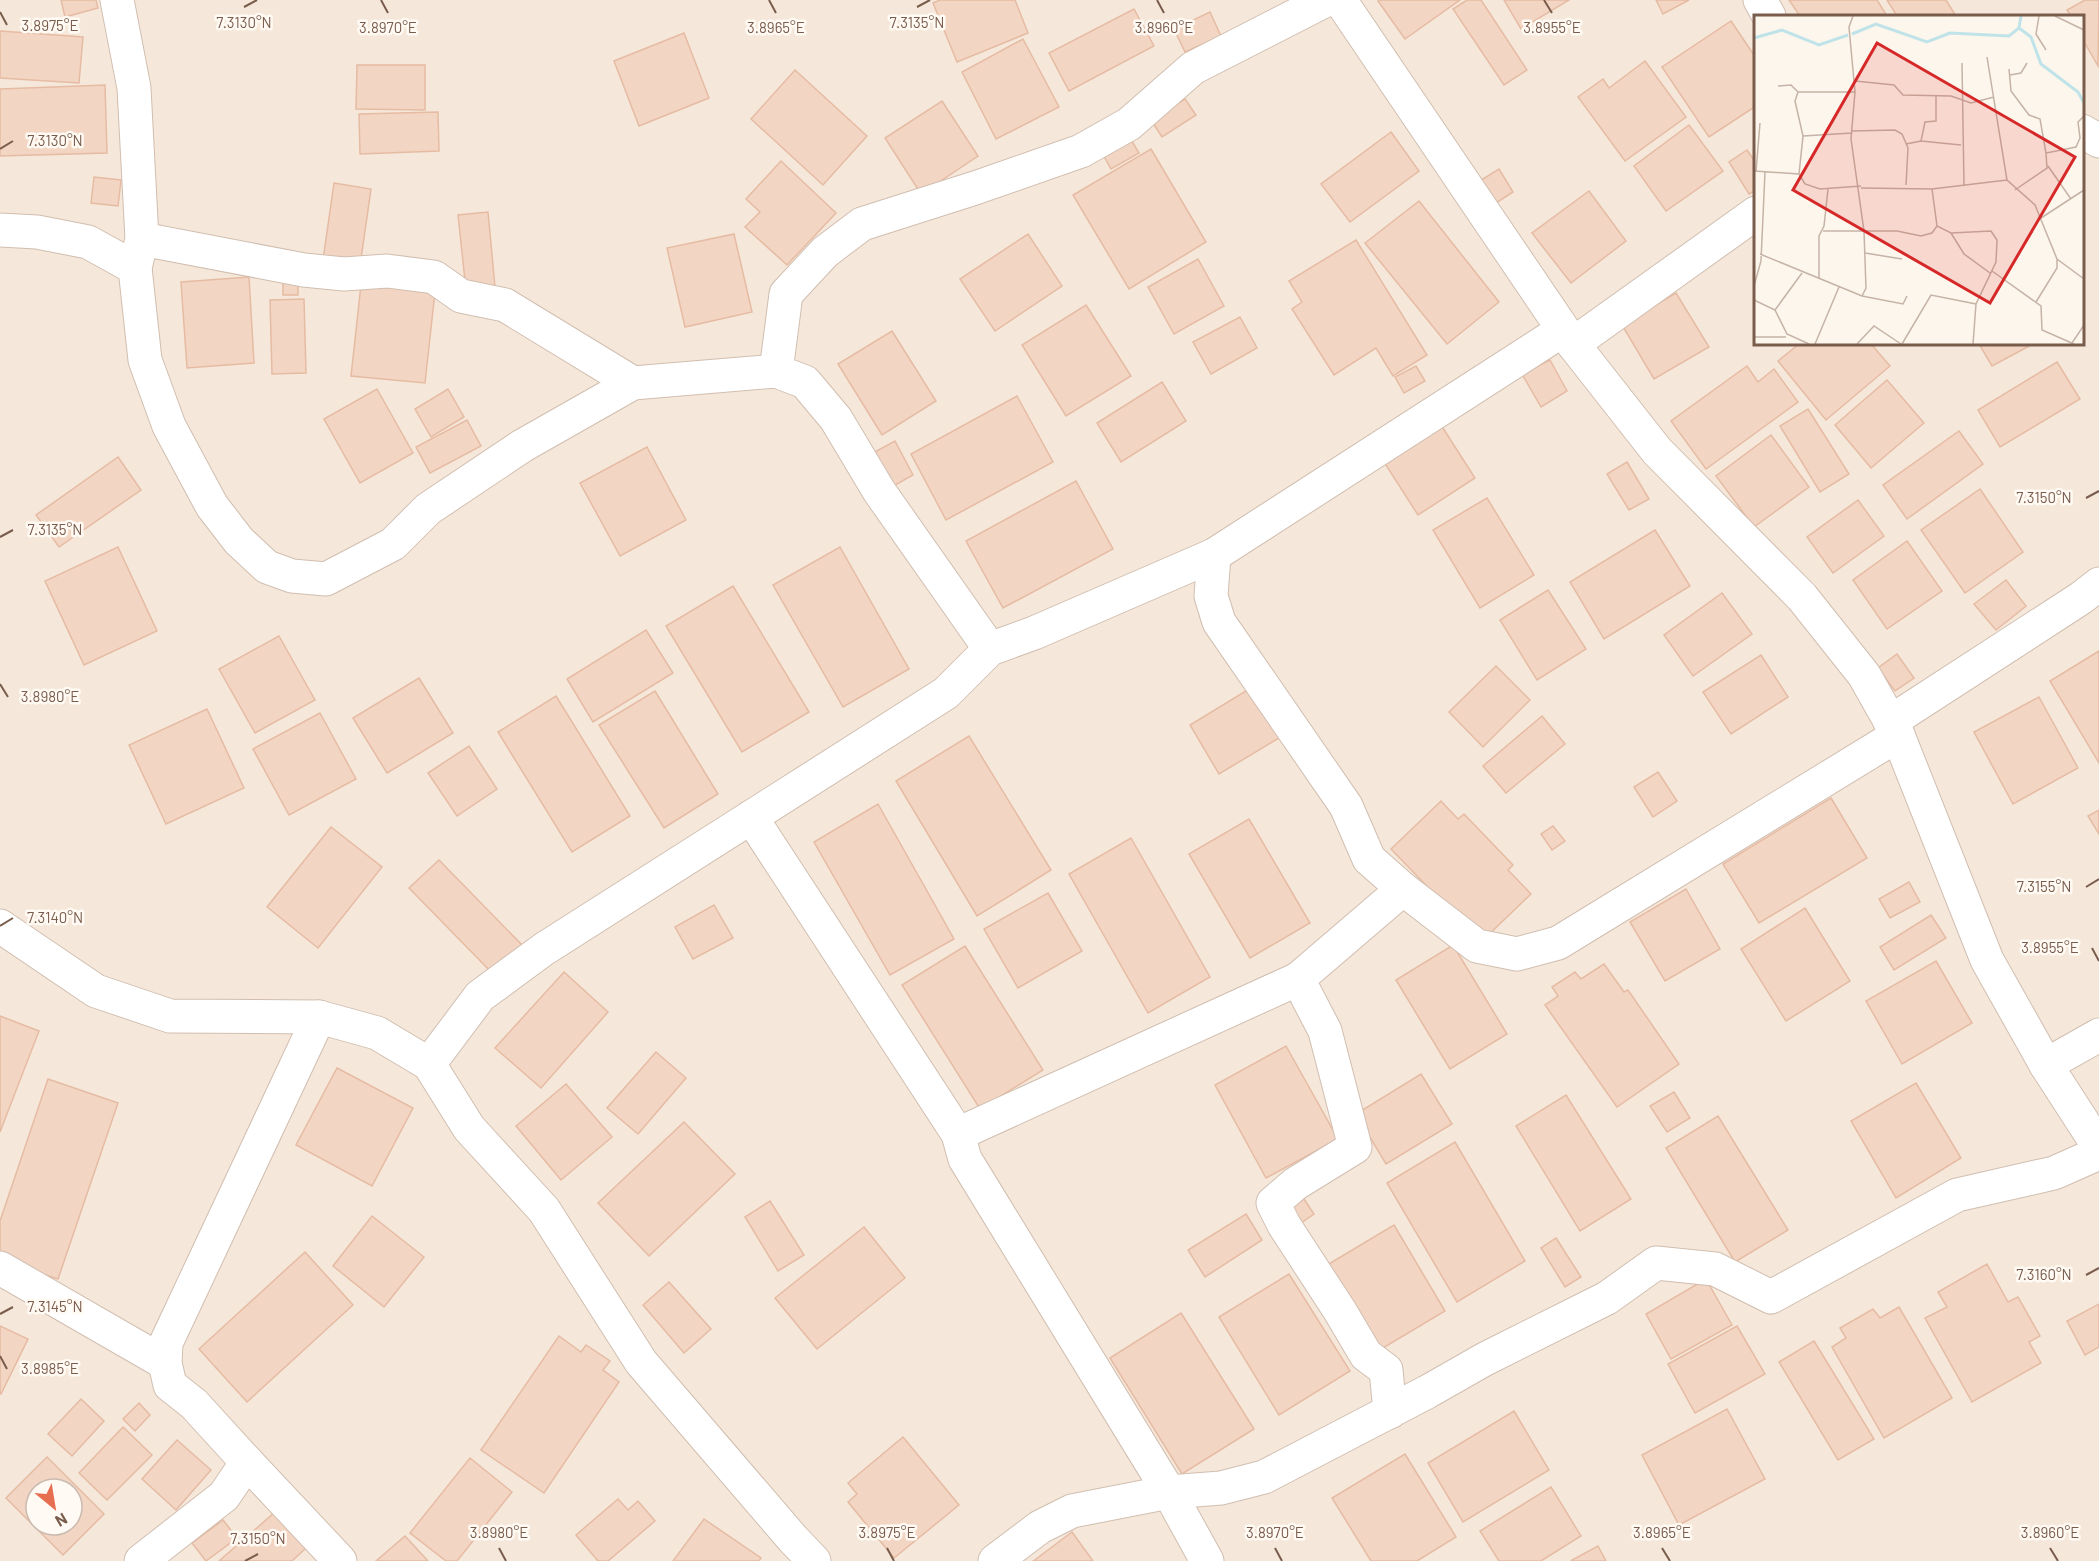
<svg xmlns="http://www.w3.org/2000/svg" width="2099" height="1561" font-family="Barlow,sans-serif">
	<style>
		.residential { fill: #f5e8da; fill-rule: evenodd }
		.building { fill: #f3d5c3; stroke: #e6bba3; stroke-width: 1.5; fill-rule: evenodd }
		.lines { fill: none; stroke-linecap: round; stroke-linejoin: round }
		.street-casing { stroke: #d1beb0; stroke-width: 35 }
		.street { stroke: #fff; stroke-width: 33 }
		.ticks { fill: none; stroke: #7a5c4d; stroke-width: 2 }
		.inset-river { fill: none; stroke: #bfe3e8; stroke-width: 3 }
		.inset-road { fill: none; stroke: #c5b3a7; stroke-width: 1.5 }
		.view { fill: #d62828; fill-opacity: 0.15; stroke: #d62828; stroke-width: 3 }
		.inset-edge { fill: none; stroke: #7a5c4d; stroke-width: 3 }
		.ticks-label { font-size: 15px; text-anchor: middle; fill: #7a5c4d; stroke: #fffaf3; stroke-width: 5; stroke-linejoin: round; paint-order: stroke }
	</style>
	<rect width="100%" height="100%" fill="#fdf6ec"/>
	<!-- residential -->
	<path class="residential" d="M0,0h2099v1561h-2099zM1756,16h326v328h-326zM36,1489h36v36h-36z"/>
	<!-- building -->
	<g class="building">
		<path d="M61,0h35l2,8 -33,9z"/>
		<path d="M940,0h75l13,33 -71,29 -24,-59z"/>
		<path d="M1379,0h81l-55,39 -27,-38z"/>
		<path d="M1467,0h14l46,70 -23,15 -51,-76z"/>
		<path d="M1504,0h65l-48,29z"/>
		<path d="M1656,0h33l-26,14z"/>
		<path d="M1789,0h88l10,16h-87z"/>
		<path d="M1887,0h59l10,16h-59z"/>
		<path d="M2085,0h14l-1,66 -16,-28v-22h-11l-4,-6z"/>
		<path d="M1134,9l20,37 -85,45 -20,-38z"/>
		<path d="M1210,12l11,24 -36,16 -11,-23z"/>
		<path d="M1731,21l25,37v48l-47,31 -47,-70z"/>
		<path d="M0,31l83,6 -4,46 -79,-5z"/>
		<path d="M684,33l25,65 -70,28 -25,-65z"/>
		<path d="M1023,39l36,68 -63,32 -34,-67z"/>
		<path d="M1645,61l41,56 -61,44 -47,-64 25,-18 6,9z"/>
		<path d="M357,65h68v45l-69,-1z"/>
		<path d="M795,70l72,66 -44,49 -72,-66z"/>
		<path d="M105,85l2,68 -107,3v-67z"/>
		<path d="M1185,99l11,16 -34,22 -11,-17z"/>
		<path d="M942,101l36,55 -57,38 -36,-56z"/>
		<path d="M438,112l1,39 -79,3 -1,-40z"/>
		<path d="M1689,125l34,46 -57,40 -32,-45z"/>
		<path d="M1391,132l28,39 -69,51 -29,-38z"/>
		<path d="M1127,133l12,20 -28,16 -11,-20z"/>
		<path d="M1151,149l55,93 -77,47 -56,-94z"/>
		<path d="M1747,150l9,13v27l-7,4 -20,-32z"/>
		<path d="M781,161l55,52 -49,52 -42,-38 15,-15 -14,-13z"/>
		<path d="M1499,169l14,23 -20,13 -15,-23z"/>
		<path d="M94,177l27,3 -3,26 -27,-3z"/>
		<path d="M334,183l37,6 -11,77 -37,-6z"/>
		<path d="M1589,191l37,50 -55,42 -39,-50z"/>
		<path d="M1419,201l80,101 -52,42 -82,-101z"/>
		<path d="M488,212l7,75 -29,3 -8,-75z"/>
		<path d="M734,234l18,78 -67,15 -18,-79z"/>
		<path d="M1028,234l34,52 -67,45 -35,-52z"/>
		<path d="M1356,240l71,115 -34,21 -17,-28 -42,27 -42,-66 10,-7 -13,-21z"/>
		<path d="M1198,259l26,47 -50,28 -26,-47z"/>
		<path d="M249,277l5,86 -67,5 -6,-86z"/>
		<path d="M283,281l15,1v13h-15z"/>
		<path d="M361,285l74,7 -10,91 -74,-7z"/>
		<path d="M1676,293l33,54 -55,32 -32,-54z"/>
		<path d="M304,299l2,74 -34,1 -2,-74z"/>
		<path d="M1086,305l45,71 -65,40 -44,-71z"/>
		<path d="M1240,317l17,31 -46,26 -18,-32z"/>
		<path d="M892,331l44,70 -54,34 -44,-71z"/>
		<path d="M1799,344h72l19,22 -64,54 -48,-59z"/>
		<path d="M1979,344h54l-41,22z"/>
		<path d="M1550,360l17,31 -26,16 -19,-33z"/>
		<path d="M2057,362l23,37 -80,48 -22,-37z"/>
		<path d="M1416,366l9,15 -21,12 -9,-16z"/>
		<path d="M1747,366l11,16 16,-13 24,33 -92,67 -35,-48z"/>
		<path d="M1887,380l37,43 -53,45 -36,-43z"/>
		<path d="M1162,382l24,39 -65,41 -24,-39z"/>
		<path d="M377,389l36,64 -53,30 -36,-64z"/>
		<path d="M448,389l16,28 -33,20 -16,-28z"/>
		<path d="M1017,396l36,66 -107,58 -35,-66z"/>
		<path d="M1808,409l41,65 -29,18 -40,-66z"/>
		<path d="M467,420l14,26 -51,27 -14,-26z"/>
		<path d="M1441,425l34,53 -57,37 -34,-53z"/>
		<path d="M1959,431l24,33 -76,55 -24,-34z"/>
		<path d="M1771,435l38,52 -55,40 -38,-51z"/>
		<path d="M895,441l18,34 -23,13 -19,-34z"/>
		<path d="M647,447l39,73 -66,36 -40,-73z"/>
		<path d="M118,457l23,33 -82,57 -23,-32z"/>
		<path d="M1627,462l22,37 -20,11 -22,-36z"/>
		<path d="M1076,481l37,68 -110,59 -37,-67z"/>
		<path d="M1980,489l43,63 -58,41 -44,-63z"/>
		<path d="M1487,498l47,77 -54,33 -47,-78z"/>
		<path d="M1858,500l26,36 -51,37 -26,-36z"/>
		<path d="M1655,530l35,56 -86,53 -34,-57z"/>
		<path d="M1907,541l35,50 -55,38 -34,-49z"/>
		<path d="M118,547l39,84 -73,34 -39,-84z"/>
		<path d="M840,547l69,122 -66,38 -70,-122z"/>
		<path d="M2006,580l20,26 -30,24 -22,-26z"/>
		<path d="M733,586l76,126 -67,40 -76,-126z"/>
		<path d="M1548,590l38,59 -49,31 -37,-60z"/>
		<path d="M1722,593l30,41 -59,42 -29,-41z"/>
		<path d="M646,630l27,43 -80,49 -26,-43z"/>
		<path d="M279,636l36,64 -60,33 -36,-64z"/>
		<path d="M2099,651v112l-49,-82z"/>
		<path d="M1897,654l17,24 -19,13 -17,-23z"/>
		<path d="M1761,655l27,42 -57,37 -28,-42z"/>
		<path d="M1496,666l34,34 -47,47 -34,-35z"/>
		<path d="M419,678l34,55 -66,40 -34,-55z"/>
		<path d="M1254,686l30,49 -65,39 -29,-49z"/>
		<path d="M655,691l63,103 -54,34 -65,-103z"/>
		<path d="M556,696l74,120 -58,36 -74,-120z"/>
		<path d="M2039,697l39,71 -65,36 -39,-72z"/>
		<path d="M207,709l37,79 -78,36 -37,-79z"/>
		<path d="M320,713l36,66 -67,36 -36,-66z"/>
		<path d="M1542,716l23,28 -59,49 -23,-27z"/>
		<path d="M969,736l82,134 -74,46 -81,-135z"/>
		<path d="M469,746l28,43 -40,27 -29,-43z"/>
		<path d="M1658,772l19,29 -24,16 -19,-30z"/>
		<path d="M1831,798l36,60 -108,65 -36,-59z"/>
		<path d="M1441,801l17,18 6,-5 49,51 -5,5 23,24 -50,48 -90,-93z"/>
		<path d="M878,804l76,135 -64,36 -76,-133z"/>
		<path d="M2099,810v24l-11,-18z"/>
		<path d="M1249,819l61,104 -60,35 -61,-104z"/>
		<path d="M1553,826l12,15 -13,9 -11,-16z"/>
		<path d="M331,827l51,40 -64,81 -51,-41z"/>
		<path d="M1131,838l79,139 -62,36 -79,-139z"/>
		<path d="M439,860l83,85 -29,29 -84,-86z"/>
		<path d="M1909,882l11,20 -30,16 -11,-19z"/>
		<path d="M1686,889l34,60 -55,32 -35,-59z"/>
		<path d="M1048,893l34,58 -64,37 -34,-59z"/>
		<path d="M714,905l19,33 -40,21 -18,-32z"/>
		<path d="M1805,908l45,73 -64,40 -45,-72z"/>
		<path d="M1931,915l15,23 -52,32 -14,-23z"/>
		<path d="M1453,945l54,89 -57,35 -54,-89z"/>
		<path d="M965,946l78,124 -63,39 -78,-124z"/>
		<path d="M1936,961l36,62 -70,41 -36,-63z"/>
		<path d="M1604,964l20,28 4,-2 51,74 -62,43 -72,-102 13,-9 -6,-9 23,-15 6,7z"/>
		<path d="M564,972l44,40 -67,76 -46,-40z"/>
		<path d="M0,1016l39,15 -39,101z"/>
		<path d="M1286,1046l52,93 -72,39 -51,-93z"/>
		<path d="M656,1052l30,26 -48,56 -31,-26z"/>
		<path d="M337,1068l76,40 -41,78 -76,-41z"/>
		<path d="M1421,1074l31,50 -66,40 -30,-50z"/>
		<path d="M48,1079l70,24 -60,176 -58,-19v-39z"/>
		<path d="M1916,1083l45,75 -65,40 -45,-77z"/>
		<path d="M566,1084l46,53 -51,43 -45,-54z"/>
		<path d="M1674,1092l16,26 -23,14 -17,-26z"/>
		<path d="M1566,1095l65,104 -51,32 -64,-105z"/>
		<path d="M1718,1116l70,114 -53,32 -69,-114z"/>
		<path d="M684,1122l51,52 -86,82 -51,-53z"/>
		<path d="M1455,1142l70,119 -68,41 -70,-119z"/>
		<path d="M1304,1199l10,15 -16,11 -11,-15z"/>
		<path d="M770,1201l34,54 -26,16 -33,-54z"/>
		<path d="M1246,1214l16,26 -57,37 -17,-27z"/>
		<path d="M372,1216l52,41 -40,50 -51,-41z"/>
		<path d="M1394,1225l51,86 -67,40 -51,-86z"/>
		<path d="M864,1227l41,51 -88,71 -42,-51z"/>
		<path d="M1556,1238l25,39 -16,10 -24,-39z"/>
		<path d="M305,1252l48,53 -106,97 -48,-53z"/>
		<path d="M1987,1264l21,38 10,-5 22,39 -11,6 12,21 -69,39 -47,-84 22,-11 -9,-15z"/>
		<path d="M1289,1274l61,97 -71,44 -60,-98z"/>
		<path d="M1706,1279l26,46 -61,34 -25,-45z"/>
		<path d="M669,1282l42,47 -27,24 -41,-48z"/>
		<path d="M2099,1304v43l-14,8 -18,-34z"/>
		<path d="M1899,1307l53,91 -68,40 -52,-91 14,-9 -6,-10 33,-19 7,9z"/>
		<path d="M1181,1313l73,116 -72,45 -72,-116z"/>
		<path d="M0,1326l28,13 -27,55 -1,-1z"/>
		<path d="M1737,1326l28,48 -70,39 -27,-49z"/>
		<path d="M559,1336l22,16 5,-7 24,16 -7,9 16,12 -75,111 -63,-43z"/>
		<path d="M1814,1341l60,98 -36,21 -59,-98z"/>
		<path d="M81,1399l23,22 -32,35 -24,-22z"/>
		<path d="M139,1403l11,12 -15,16 -12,-12z"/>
		<path d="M1727,1409l38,70 -86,46 -37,-70z"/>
		<path d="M1514,1411l35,59 -86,52 -35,-59z"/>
		<path d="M123,1427l29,28 -45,45 -28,-27z"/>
		<path d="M903,1437l56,68 -65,53 -46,-56 9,-8 -9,-11z"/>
		<path d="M177,1440l34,30 -35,40 -34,-31z"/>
		<path d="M1405,1454l51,83 -39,24h-46l-39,-63z"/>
		<path d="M47,1457l57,57 -41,41 -57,-57zM36,1489h36v36h-36z"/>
		<path d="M470,1458l42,34 -55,69h-11l-36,-28z"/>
		<path d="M1551,1487l30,49 -40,25h-42l-19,-30z"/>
		<path d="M618,1499l10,11 10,-9 17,20 -47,40h-10l-22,-26z"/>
		<path d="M275,1512l31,36 -14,13h-73z"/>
		<path d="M704,1519l57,39 -2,3h-86z"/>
		<path d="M223,1520l14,18 -31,23 -14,-18z"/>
		<path d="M1072,1532l21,29h-60l3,-2z"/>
		<path d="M405,1536l23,25h-52z"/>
		<path d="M1598,1546l8,15h-35l1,-1z"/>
	</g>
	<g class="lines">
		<!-- street casing -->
		<g class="street-casing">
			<g id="street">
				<path d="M117,0l17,88 8,151 -7,29 10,92 24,66 43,80 27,35 28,26 25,9 34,3 67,-35 35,-35 94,-63 111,-63 143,-12 29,11 31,37 43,72 111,158"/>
				<path d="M1340,0l233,344 84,107 145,146 62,78 34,60 89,225 59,105 53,82"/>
				<path d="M1760,0l9,16"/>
				<path d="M2082,131l17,10"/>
				<path d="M0,230l37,2 51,10 47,26"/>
				<path d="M142,239l162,31 40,4 43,-3 47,6 27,19 44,9 128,78"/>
				<path d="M1573,344l183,-131"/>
				<path d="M776,371l10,-77 39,-42 37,-28 113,-36 106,-37 48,-27 64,-56 133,-68"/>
				<path d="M1214,555l-3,41 8,26 127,184 23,53 34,30 74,57 40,8 41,-11 340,-208"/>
				<path d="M1890,722l191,-124 18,-14"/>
				<path d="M751,817l207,317 7,25 204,333 38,69"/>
				<path d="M0,926l96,65 74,25 149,1 58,16 52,31 40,64 75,82 97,152 152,177 21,22"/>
				<path d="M429,1064l51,-68 64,-47 402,-256 44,-44 44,-16 180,-78 349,-225"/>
				<path d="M2046,1065l53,-30"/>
				<path d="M958,1134l340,-155"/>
				<path d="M0,1268l165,95"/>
				<path d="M1390,1412l-4,-42 -20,-15 -26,-44 -56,-86 -11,-22 22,-19 60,-37 -30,-116 -27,-52 105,-90"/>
				<path d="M247,1462l93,99"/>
				<path d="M141,1561l83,-65 23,-34 -53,-58 -24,-19 -5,-22 1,-20 153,-326"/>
				<path d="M995,1561l45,-34 32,-16 97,-19 52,-4 43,-11 163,-85 58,-33 122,-61 49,-35 59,6 56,28 186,-102 97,-22 45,-20"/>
			</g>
		</g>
		<!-- street -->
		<use href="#street" class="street"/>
	</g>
	<!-- ticks -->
	<path class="ticks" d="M381,0l7,13M769,0l7,13M1157,0l7,13M1544,0l8,13M244,7l13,-7M917,7l13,-7M0,12l7,13M0,149l13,-8M2086,498l13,-7M0,537l13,-7M0,684l8,13M2086,887l13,-8M0,926l13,-8M2092,948l7,13M2086,1275l13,-7M0,1314l13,-7M0,1356l7,13M499,1548l7,13M887,1548l7,13M1275,1548l7,13M1662,1548l8,13M2050,1548l8,13M245,1561l13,-7"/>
	<!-- overview -->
	<g transform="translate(1754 15)">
		<rect width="330" height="330" fill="#fdf6ec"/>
		<path class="inset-river" d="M265,13l12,9 10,27 37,28 6,11M98,19l24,-10 51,18 23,-9 59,3 10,-8 2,-12M0,23l28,-8 37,15 29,-10"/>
		<path class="inset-road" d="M99,1l-4,11 6,65 -4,47 13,92 2,57 -4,8M285,1l-3,18 10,16M301,1l29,14M233,42l20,123 28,25 22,54 27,20M208,48l2,123M255,54l2,22 18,24 11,4 6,34M256,60l11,-2 6,-10M101,66l39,4 9,10 48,1 20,7 23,-6M24,71l13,-1 7,7M44,77l-3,9 8,35 -4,38M44,77h57M98,116l43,-1 7,4 6,14 -2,37M49,121l49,-3M167,126l40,4M152,129l15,-3 4,-19 11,-1v-26M294,151l23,33M0,156l45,3 6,10 15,5 41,-3M2,156l4,-48M107,173l71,1 75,-9M178,174l5,37 14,7 40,-2 6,9 -1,22 -20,42 -3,40M261,175l32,-22 -1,-15 30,-6 4,-9 -2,-16 6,-6M287,203l43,-28M69,216h74l24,5 11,-3 5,-7M197,218l13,21 26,19M111,238l37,6M6,239l102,42 41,8 4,-8M238,256l49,35 1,24 32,14M65,263v-42l5,-10 4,-37M0,271l7,-25 4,-89M0,285l21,10 12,24 22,10M282,287l21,-34v-9M21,295l27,-37M0,322h32M318,328l12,-18M61,329l24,-57M103,329l17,-18 27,18M148,329l29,-49 45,9"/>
		<path class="view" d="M123,28l198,114 -85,146 -197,-113z"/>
		<rect width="330" height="330" class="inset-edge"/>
	</g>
	<g class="ticks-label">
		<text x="244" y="28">7.3130°N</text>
		<text x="917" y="28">7.3135°N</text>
		<text x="50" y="31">3.8975°E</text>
		<text x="388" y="33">3.8970°E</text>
		<text x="776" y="33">3.8965°E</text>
		<text x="1164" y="33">3.8960°E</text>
		<text x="1552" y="33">3.8955°E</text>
		<text x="55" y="146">7.3130°N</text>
		<text x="2044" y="503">7.3150°N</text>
		<text x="55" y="535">7.3135°N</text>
		<text x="50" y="702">3.8980°E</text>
		<text x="2044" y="892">7.3155°N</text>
		<text x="55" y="923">7.3140°N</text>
		<text x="2050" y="953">3.8955°E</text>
		<text x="2044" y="1280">7.3160°N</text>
		<text x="55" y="1312">7.3145°N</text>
		<text x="50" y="1374">3.8985°E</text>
		<text x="499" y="1538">3.8980°E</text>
		<text x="887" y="1538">3.8975°E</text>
		<text x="1275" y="1538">3.8970°E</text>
		<text x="1662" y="1538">3.8965°E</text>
		<text x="2050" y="1538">3.8960°E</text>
		<text x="258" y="1544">7.3150°N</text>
	</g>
	<!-- north arrow -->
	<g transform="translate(54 1507) rotate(150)"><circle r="28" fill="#fffaf3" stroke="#cabbb1" stroke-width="1.5"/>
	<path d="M0-4.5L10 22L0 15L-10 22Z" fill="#e76f51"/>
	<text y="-9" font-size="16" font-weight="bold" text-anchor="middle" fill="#7a5c4d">N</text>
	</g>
</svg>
